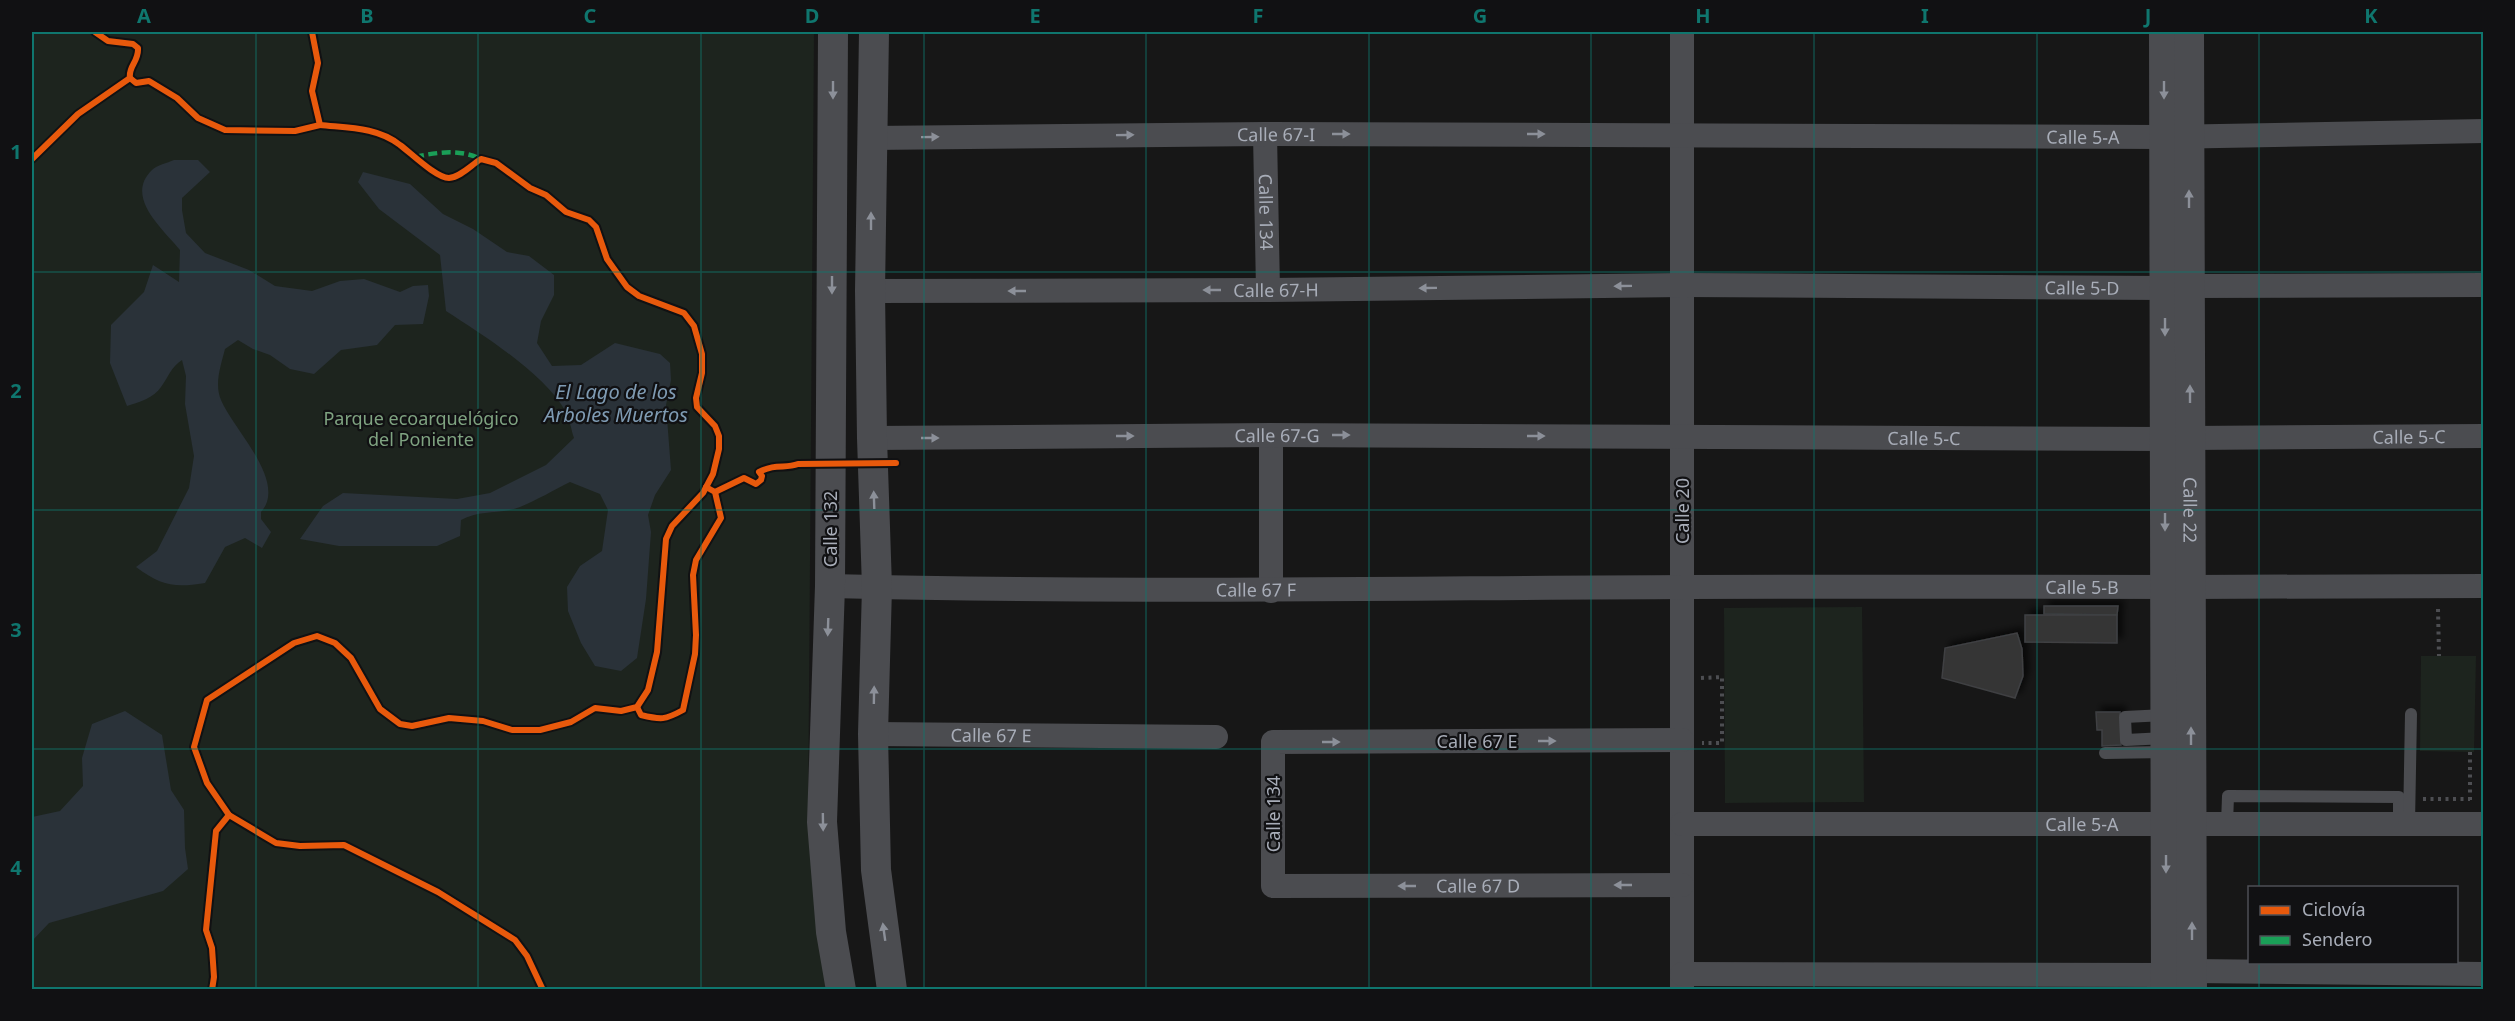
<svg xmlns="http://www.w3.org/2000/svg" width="2515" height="1021" font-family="'Noto Sans',sans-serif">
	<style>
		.green { fill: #1d241e }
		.water { fill: #2a3239 }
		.building { fill: #353536; stroke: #3f4043; stroke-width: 1.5; filter: url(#shadow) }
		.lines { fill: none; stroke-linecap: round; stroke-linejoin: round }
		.path { stroke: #4d4e52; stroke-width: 4; stroke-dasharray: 3 4.5; stroke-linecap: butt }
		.service { stroke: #4b4c50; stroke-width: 12 }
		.minor { stroke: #4b4c50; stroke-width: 24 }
		.tertiary { stroke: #4b4c50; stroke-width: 30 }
		.quiet { stroke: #1a9f57; stroke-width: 4.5; stroke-dasharray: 9 4.5; stroke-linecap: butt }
		.cycleway-casing { stroke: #111113; stroke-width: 10 }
		.cycleway { stroke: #e8590c; stroke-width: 6 }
		.oneway { fill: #8c9099 }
		.grid { fill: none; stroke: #0f766e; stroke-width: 1.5; stroke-opacity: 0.55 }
		.labels { text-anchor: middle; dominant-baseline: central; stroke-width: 4.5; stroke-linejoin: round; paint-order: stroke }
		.street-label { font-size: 18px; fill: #a8adb8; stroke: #111113 }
		.park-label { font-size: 18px; fill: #7fa381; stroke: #111113 }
		.water-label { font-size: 20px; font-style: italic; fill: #7f9bb3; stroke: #111113 }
		.neatline { fill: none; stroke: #0f766e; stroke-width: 2 }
		.grid-label { font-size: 20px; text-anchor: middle; font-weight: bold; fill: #0f766e }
	</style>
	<defs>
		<filter id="shadow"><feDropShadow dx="5.5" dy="-5.5" stdDeviation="3" flood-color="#0009"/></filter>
	</defs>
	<rect width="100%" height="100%" fill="#171717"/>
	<!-- green -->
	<g class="green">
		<path d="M32,32h782l-6,793 23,164h-799z"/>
		<path d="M1862,607l2,195 -139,1 -1,-195z"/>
		<path d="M2421,656h55l-2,96 -54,-1z"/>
	</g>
	<!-- water -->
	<g class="water">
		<path d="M174,160h24l12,12 -28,26v12l4,23 19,20 44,17 26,16 37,5 28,-10 24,-2 36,13 13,-6 15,-1 1,11 -6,28 -28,1 -18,20 -36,5 -27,24 -24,-5 -20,-14 -17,-6 -15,-9 -13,9c-4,16 -11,35 -4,51 12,29 67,82 40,112v7l10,13 -9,16 -17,-10 -20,9 -20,36c-31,5 -43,3 -69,-16l21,-16 32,-63 5,-32 -9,-52 1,-28 -4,-16c-11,7 -13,16 -21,27 -7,11 -22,15 -34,19l-17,-43 1,-38 33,-33 9,-27 26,17 1,-32c-17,-21 -56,-53 -28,-80 5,-5 15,-7 22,-10z"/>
		<path d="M363,172l47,12 33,30 30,15 34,23 22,4 25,19v20l-13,26 -4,22 15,23 29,-1 34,-22 45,11 10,9 1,17 -5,25 5,65 -16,25 -7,20 3,17 -5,67 -9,59 -16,13 -26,-5 -14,-23 -13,-32 -1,-24 13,-21 22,-15 6,-41 -8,-16 -30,-12c-16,8 -33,18 -50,25 -21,8 -40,2 -59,13l-1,16 -23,10h-98l-39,-7 23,-33 20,-13 114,6 33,-6 56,-28 28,-27c-3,-8 -4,-19 -8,-26 -22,-39 -83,-77 -120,-101l-6,-56 -61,-46 -21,-27z"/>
		<path d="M125,711l37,24 9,55 13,20 1,38 3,21 -25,22 -114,32 -17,18v-124l28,-6 23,-25 -1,-28 10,-34z"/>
	</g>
	<!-- building -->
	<g class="building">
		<path d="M2044,606h74l-1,9 -73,-1z"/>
		<path d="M2025,615h92v28l-92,-1z"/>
		<path d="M2017,633l5,16 1,27 -8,22 -73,-20 3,-30z"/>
		<path d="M2096,712h24l1,33 -19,1v-16h-5z"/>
	</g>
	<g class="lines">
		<!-- path -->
		<g class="path">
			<path d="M2438,609l1,47"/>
			<path d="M1701,678l21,-1v66h-20"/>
			<path d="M2423,799h47"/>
			<path d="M2470,800v-48"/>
		</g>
		<!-- service -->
		<g class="service">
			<path d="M2165,738l-39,2 -1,-23 40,-2"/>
			<path d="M2105,753l60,-1"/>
			<path d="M2227,824l1,-28 171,1v27"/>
			<path d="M2409,824l2,-110"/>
		</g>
		<!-- minor -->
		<g class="minor">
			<path d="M1682,32v958"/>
			<path id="s1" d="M1265,134l3,156"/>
			<path id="s2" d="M871,138l394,-4 900,3 319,-6"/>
			<path id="s3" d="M870,291l398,-1 414,-5 483,3 25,-2 294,-1"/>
			<path d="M1271,435v156"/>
			<path id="s4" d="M872,438l399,-3 894,4"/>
			<path id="s5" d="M2190,438l294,-2"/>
			<path id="s6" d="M830,586c285,7 570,2 856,1 266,-1 532,1 798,-1"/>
			<path id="s7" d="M873,734l343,3"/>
			<path id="s8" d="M1682,740l-409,2v144l409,-1"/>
			<path id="s9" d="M1682,824h802"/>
			<path d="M2192,971l292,3"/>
			<path d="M1682,974l484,1"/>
		</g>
		<!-- tertiary -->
		<g class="tertiary">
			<path d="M833,32l-3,554 -8,236 9,110 10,58"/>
			<path d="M874,32l-4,259 2,147 5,149 -4,147 3,136 16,120"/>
			<path d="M2164,32l2,958"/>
			<path id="s10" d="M2189,32l3,958"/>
		</g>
		<!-- quiet -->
		<path class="quiet" d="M415,157c23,-5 45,-8 66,2"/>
		<!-- cycleway casing -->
		<g class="cycleway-casing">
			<g id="cycleway">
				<path d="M95,32l13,9 25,3 5,4c1,14 -10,18 -8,30l6,5 13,-2 28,17 21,20 27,12 70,1 25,-6"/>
				<path d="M32,159l46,-45 52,-36"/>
				<path d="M715,492l29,-14 12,6 5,-4 1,-4 -3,-4c17,-9 26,-3 39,-8l98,-1"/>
				<path d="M637,707l4,8c20,5 24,5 42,-5l12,-56 1,-19 -3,-60 3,-15 25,-42 -6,-26 -9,-5"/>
				<path d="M229,815l-22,-32 -13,-36 13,-47 87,-57 23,-7 18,7 16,15 29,51 20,15 12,2 37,-8 34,3 29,9h28l31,-8 24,-14 26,3 16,-4 11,-17 9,-38 9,-113 6,-13 31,-33 10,-19 6,-25v-13l-4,-10 -18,-19 -1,-9 6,-25v-19l-8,-28 -10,-13 -45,-17 -12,-9 -20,-28 -11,-32 -7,-7 -23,-8 -20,-17 -16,-7 -34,-25 -15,-4c-10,6 -20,18 -32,19 -13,0 -38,-25 -49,-33 -23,-18 -52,-17 -80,-20l-8,-34 6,-28 -6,-31"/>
				<path d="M212,990l2,-13 -2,-29 -6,-18 10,-99 13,-16 47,28 24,3 44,-1 94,47 77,48 12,16 16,34"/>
			</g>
		</g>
		<!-- cycleway -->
		<use href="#cycleway" class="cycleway"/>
	</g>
	<!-- one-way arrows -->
	<defs><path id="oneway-solid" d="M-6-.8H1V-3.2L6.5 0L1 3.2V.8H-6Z" transform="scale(1.5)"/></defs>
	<g class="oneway">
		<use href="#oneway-solid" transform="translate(833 90) rotate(90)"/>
		<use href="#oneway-solid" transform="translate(2164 90) rotate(90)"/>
		<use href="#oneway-solid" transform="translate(1341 134)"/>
		<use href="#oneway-solid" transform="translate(1536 134)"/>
		<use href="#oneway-solid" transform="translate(1125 135) rotate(-1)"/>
		<use href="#oneway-solid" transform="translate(930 137) rotate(-1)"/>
		<use href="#oneway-solid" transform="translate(2189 199) rotate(-90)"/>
		<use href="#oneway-solid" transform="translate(871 221) rotate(-90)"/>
		<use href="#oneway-solid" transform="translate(832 285) rotate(90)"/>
		<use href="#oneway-solid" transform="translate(1623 286) rotate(179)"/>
		<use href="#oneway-solid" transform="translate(1428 288) rotate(179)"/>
		<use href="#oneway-solid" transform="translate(1212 290) rotate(180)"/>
		<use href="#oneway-solid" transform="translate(1017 291) rotate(180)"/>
		<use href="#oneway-solid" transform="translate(2165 327) rotate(90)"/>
		<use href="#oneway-solid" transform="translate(2190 394) rotate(-90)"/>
		<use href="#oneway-solid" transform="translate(1341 435)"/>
		<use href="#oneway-solid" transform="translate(1125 436)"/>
		<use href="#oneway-solid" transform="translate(1536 436)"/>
		<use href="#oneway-solid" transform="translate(930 438)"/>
		<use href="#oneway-solid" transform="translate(874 500) rotate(-92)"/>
		<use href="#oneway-solid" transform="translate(2165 522) rotate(90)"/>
		<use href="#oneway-solid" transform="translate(828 627) rotate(92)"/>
		<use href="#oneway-solid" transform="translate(874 695) rotate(-89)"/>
		<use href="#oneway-solid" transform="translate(2191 736) rotate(-90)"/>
		<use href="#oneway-solid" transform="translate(1547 741)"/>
		<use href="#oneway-solid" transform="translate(1331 742)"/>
		<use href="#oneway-solid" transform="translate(823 822) rotate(89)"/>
		<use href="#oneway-solid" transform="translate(2166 864) rotate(90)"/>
		<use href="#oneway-solid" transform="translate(1623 885) rotate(180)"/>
		<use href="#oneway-solid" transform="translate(1407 886) rotate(180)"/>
		<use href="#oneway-solid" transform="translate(2192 931) rotate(-90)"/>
		<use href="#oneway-solid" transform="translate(884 932) rotate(-98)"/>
	</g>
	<!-- grid -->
	<path class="grid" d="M256,32v958M478,32v958M701,32v958M924,32v958M1146,32v958M1369,32v958M1591,32v958M1814,32v958M2037,32v958M2259,32v856M32,272h2452M32,510h2452M32,749h2452M2259,962v28"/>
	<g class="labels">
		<!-- street labels -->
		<g class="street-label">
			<text stroke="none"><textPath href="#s2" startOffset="405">Calle 67-I</textPath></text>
			<text stroke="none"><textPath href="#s2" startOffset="1212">Calle 5-A</textPath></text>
			<text stroke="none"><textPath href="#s1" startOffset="78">Calle 134</textPath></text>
			<text stroke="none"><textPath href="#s3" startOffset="1212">Calle 5-D</textPath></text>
			<text stroke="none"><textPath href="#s3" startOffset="406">Calle 67-H</textPath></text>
			<text stroke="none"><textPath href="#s4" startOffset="405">Calle 67-G</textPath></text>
			<text stroke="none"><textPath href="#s5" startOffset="219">Calle 5-C</textPath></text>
			<text stroke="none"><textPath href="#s4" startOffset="1052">Calle 5-C</textPath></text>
			<text transform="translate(1682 511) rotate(-90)">Calle 20</text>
			<text stroke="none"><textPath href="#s10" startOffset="478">Calle 22</textPath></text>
			<text transform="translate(830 529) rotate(-90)">Calle 132</text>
			<text stroke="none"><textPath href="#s6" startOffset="1252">Calle 5-B</textPath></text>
			<text stroke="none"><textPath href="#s6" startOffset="426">Calle 67 F</textPath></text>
			<text stroke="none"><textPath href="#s7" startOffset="118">Calle 67 E</textPath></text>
			<text x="1477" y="741">Calle 67 E</text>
			<text transform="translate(1273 814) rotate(-90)">Calle 134</text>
			<text stroke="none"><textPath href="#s9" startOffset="400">Calle 5-A</textPath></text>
			<text stroke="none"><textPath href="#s8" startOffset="758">Calle 67 D</textPath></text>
		</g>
		<!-- park labels -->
		<g class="park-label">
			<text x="421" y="418">Parque ecoarquelógico<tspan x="421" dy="21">del Poniente</tspan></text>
		</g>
		<!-- water labels -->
		<g class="water-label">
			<text x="616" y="391">El Lago de los<tspan x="616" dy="23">Arboles Muertos</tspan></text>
		</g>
	</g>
	<!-- border -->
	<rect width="2515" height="1021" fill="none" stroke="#111113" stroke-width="66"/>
	<!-- legend -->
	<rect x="2248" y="886" width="210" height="78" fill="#111113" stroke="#4d4f55" stroke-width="1.5"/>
	<rect x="2260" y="906" width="30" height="9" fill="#e8590c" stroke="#4d4f55" stroke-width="1.5"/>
	<text x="2302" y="916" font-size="18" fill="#a8adb8">Ciclovía</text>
	<rect x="2260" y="936" width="30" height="9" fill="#1a9f57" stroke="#4d4f55" stroke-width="1.5"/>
	<text x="2302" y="946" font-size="18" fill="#a8adb8">Sendero</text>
	<rect x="33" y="33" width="2449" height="955" class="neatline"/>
	<g class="grid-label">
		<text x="144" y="23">A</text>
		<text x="367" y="23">B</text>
		<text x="590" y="23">C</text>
		<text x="812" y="23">D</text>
		<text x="1035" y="23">E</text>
		<text x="1258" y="23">F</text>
		<text x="1480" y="23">G</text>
		<text x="1703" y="23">H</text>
		<text x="1925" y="23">I</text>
		<text x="2148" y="23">J</text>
		<text x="2371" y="23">K</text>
		<text x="16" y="159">1</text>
		<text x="16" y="398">2</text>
		<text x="16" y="637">3</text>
		<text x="16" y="875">4</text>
	</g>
</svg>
